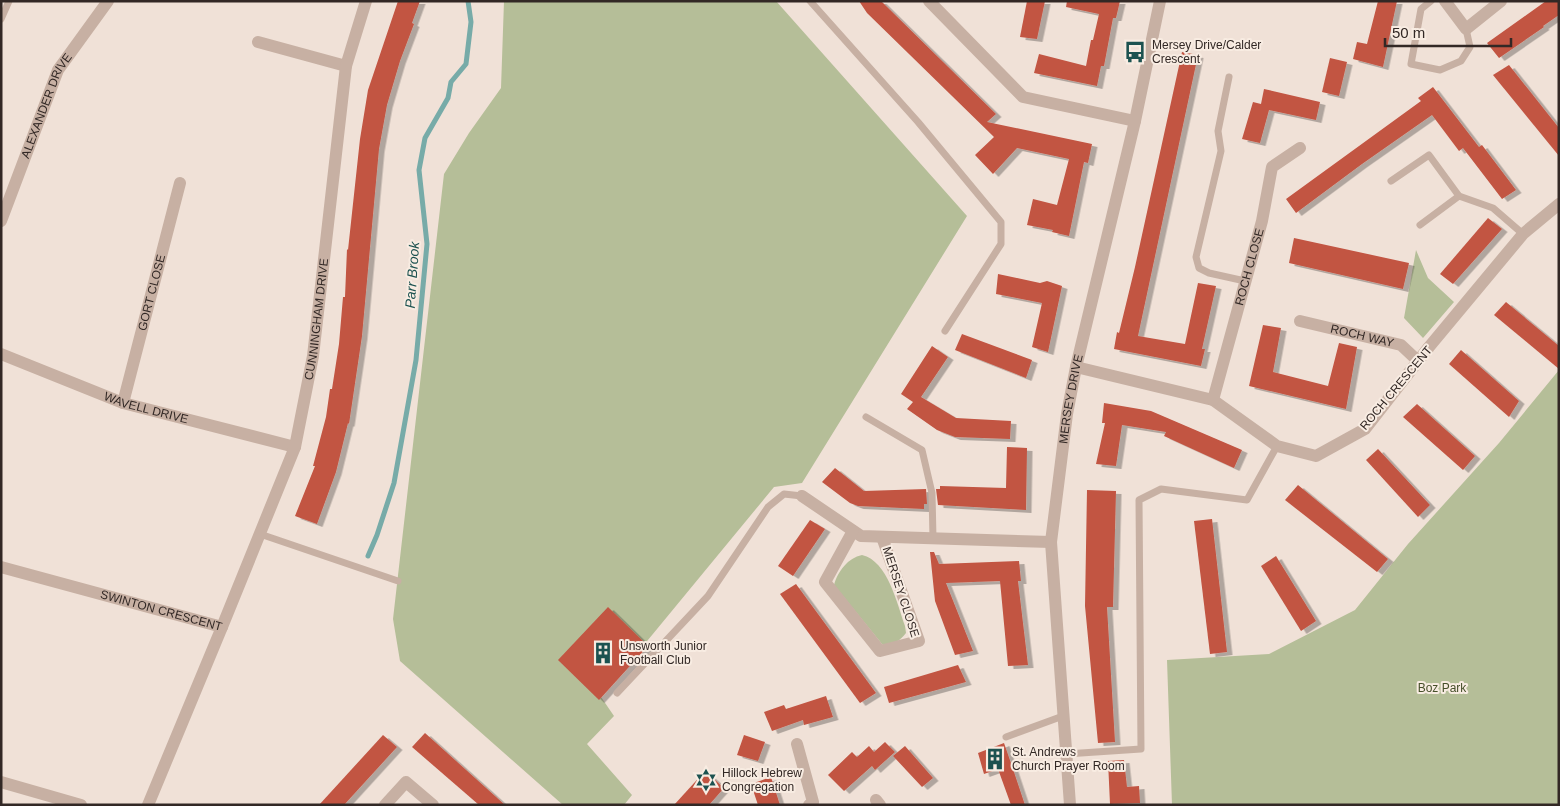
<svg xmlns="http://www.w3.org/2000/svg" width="1560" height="806" font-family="Helvetica,sans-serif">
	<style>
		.green { fill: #b5be98 }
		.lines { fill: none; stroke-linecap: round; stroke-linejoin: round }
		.stream { stroke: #77aba8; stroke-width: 5 }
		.building { fill: #c25442; filter: url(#shadow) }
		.service { stroke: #c7b0a3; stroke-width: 7 }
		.minor { stroke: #c7b0a3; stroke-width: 12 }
		.tertiary { stroke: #c7b0a3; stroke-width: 12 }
		.labels { text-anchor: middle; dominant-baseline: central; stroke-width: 4; stroke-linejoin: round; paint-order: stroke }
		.poi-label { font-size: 12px; fill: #322825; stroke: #f8ece2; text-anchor: start }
		.street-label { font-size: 12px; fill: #322825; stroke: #f8ece2 }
		.park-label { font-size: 12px; fill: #464f2a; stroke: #f8ece2 }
		.water-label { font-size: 14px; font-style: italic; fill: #1c5250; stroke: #f8ece2 }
	</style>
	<defs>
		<filter id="shadow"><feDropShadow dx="5.5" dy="3" stdDeviation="0" flood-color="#0004"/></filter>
	</defs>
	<rect width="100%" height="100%" fill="#f0e1d7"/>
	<!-- green -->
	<g class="green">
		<path d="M504,1h272l191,215 -165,267 -28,4 -173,210 13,19 -27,28 45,51 -8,10h-61l-163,-144 -7,-42 51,-445 25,-41 32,-45z"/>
		<path d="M1416,250l12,28 26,24 -31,36 -19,-20z"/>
		<path d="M1559,370v435h-387l-5,-145 102,-6 86,-44 53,-66 91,-101z"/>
		<path d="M862,555c26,6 35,49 43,71l1,7c-7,9 -13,12 -24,11l-48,-59c4,-14 14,-27 28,-30z"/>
	</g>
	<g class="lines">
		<!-- stream -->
		<path class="stream" d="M368,556l9,-21 17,-52 22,-123 11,-116 -8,-74 6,-32 23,-40 3,-16 15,-18 5,-42 -3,-21"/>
	</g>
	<!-- building -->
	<g class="building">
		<path d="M398,1h22l-8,22 2,1 -14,37 -13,44 -8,44 -17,187 -13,88 -1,-1 -12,49 -19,52 -22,-8 20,-50h-2l13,-49 4,-28h2l7,-45 4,-47h2l2,-48 1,1 12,-111 8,-49z"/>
		<path d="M859,1h22l115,113 -9,8 105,22 -4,19 -4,-1 -15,74 -17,-4 1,-2 -26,-5 6,-26 24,6 12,-46 -52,-11 -24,26 -18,-19 19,-18 -127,-124z"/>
		<path d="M1027,1h18l-8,38 -17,-2z"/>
		<path d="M1067,1h53l-4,17h-3l-9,48h-3l-4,20 -63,-13 5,-19 47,12 5,-26h2l6,-26 -33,-7z"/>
		<path d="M1378,1h19l-14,66 -30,-8 4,-17 10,2z"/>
		<path d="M1546,1h13v14l-16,11 1,1 -45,31 -12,-15z"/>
		<path d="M1182,52l16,3 -60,281 47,8 13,-61 18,3 -14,63h3l-4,17 -87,-17 3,-17 2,1 16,-66z"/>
		<path d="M1330,58l17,4 -8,34 -17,-4z"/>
		<path d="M1509,65l50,63v28l-66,-81z"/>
		<path d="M1433,87l46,60 3,-2 34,45 -14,9 -39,-51 -4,3 -27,-36 -70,49 -66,49 -10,-14 135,-98 -3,-3z"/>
		<path d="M1264,89l56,13 -4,18 -47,-10 -9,33 -18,-4 11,-37 8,2z"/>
		<path d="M1488,218l14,11 -49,55 -13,-10z"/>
		<path d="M1294,238l115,25 -6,26 -114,-26z"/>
		<path d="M998,274l42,9 7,-2 15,5 -14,66 -16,-5 10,-44 -46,-9z"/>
		<path d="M1506,302l53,44v23l-65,-54z"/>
		<path d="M1263,325l18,3 -8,44 55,14 11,-43 18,4 -11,62 -97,-23z"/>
		<path d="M962,334l70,26 -6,18 -71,-28z"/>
		<path d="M932,346l16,11 -27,40 35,21 55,3 -1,18 -55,-2 -18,-7 -30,-21 6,-7 -12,-8z"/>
		<path d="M1461,350l58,51 -10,16 -60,-53z"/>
		<path d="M1104,403l47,8 91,39 -8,18 -70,-32 2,-4 -44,-7 -6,41 -20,-2 9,-41h-3z"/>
		<path d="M1417,404l58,52 -12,14 -60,-53z"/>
		<path d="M1007,447l20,1 -1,62 -88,-5 -2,-16h4v-3l66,2z"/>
		<path d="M1378,449l52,56 -12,12 -52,-57z"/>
		<path d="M835,468l29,23 62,-2 1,15h-3v5l-66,-3 -8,-3 -28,-21z"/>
		<path d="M1298,485l90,74 -11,13 -92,-72z"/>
		<path d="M1087,490l29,1 -3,116h-6l8,135 -17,1 -13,-137z"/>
		<path d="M1212,519l15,133 -17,2 -16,-133z"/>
		<path d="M810,520l15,9 -32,47 -15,-10z"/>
		<path d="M930,552h4l5,12 80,-3 2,20h-3l10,84 -20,1 -8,-85 -54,2 27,68 -18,4 -20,-54z"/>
		<path d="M1276,556l40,65 -15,10 -40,-65z"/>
		<path d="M796,584l80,109 -16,10 -80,-109z"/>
		<path d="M608,607l40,39 -49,54 -41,-40z"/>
		<path d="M958,665l8,17 -77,21 -5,-16z"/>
		<path d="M826,696l7,21 -29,8 -1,-5 -31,11 -8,-19 20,-7 2,4z"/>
		<path d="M425,733l80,72h-26l-67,-58z"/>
		<path d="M383,735l14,12 -53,58h-25z"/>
		<path d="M744,735l21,7 -7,19 -21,-6z"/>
		<path d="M885,742l10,10 -20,18 -3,-4 -28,25 -16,-16 24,-23 5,5 12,-11 5,6z"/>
		<path d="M1004,743l9,26 12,36h-14l-13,-36 -14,5 -6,-21z"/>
		<path d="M905,746l28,32 -11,9 -29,-31z"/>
		<path d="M1124,760l3,27 12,-1 1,17 -30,1 -2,-43z"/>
		<path d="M705,771l19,17 -15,17h-35z"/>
		<path d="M771,777l9,28h-22l-7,-21z"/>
	</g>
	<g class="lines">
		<!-- service -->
		<g class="service">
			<path d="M810,1l108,121 83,100v22l-56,87"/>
			<path d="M1431,1l-10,8 -10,55 29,6 21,-9 9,-14 -4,-18"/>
			<path d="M1,19l8,-18"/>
			<path d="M1229,77l-11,54 3,20 -25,106 3,11 10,5 36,8"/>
			<path d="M1391,181l38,-26 30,41 34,12 30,26"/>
			<path d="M1420,225l39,-29"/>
			<path d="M866,417l56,33 10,43 1,45"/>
			<path d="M260,534l138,47"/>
			<path d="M617,693l91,-97 60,-89 16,-13 18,2"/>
			<path d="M1006,737l57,-21"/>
			<path d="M1066,754l75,-5 -2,-249 22,-11 86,11 30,-54"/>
		</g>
		<!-- minor -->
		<g class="minor">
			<path d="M929,1l94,96 112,24"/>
			<path d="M1445,1l21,28 35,-28"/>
			<path d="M258,42l88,24"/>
			<path id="s1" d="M1,221l57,-151 50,-69"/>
			<path id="s2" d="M1300,321l101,24 17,16"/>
			<path id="s3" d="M1,354l122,49 172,44"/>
			<path d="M1076,367l137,33 64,46 39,10 49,-27 64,-82 94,-113 36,-30"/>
			<path id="s4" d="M1213,400l49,-179 10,-54 28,-19"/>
			<path id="s5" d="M123,403l57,-220"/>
			<path d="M802,496l59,40 190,6"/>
			<path d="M853,531l-28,51 55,69 39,-10 -37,-104"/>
			<path id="s6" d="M1,567l221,60 -74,178"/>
			<path id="s7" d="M222,627l73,-180 18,-91 33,-290 20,-65"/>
			<path d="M797,744l16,58 -4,3"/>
			<path d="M1,782l80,23"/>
			<path d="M876,800l4,5"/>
			<path d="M385,805l21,-23 27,23"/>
		</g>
		<!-- tertiary -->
		<path class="tertiary" id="s8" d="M1070,805l-19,-263 16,-128 9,-47 59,-246 25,-120"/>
	</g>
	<!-- icons -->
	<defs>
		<g id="bus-bare" transform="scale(1.725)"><path d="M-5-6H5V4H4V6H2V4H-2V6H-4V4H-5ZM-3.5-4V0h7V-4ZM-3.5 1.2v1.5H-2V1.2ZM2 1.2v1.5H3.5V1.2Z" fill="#1c5250" stroke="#f8ece2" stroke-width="2.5" paint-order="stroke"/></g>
		<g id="building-bare" transform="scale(1.725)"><path d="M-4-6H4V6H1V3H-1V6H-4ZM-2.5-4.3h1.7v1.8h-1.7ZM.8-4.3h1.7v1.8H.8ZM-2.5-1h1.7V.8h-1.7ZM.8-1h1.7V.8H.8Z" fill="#1c5250" stroke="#f8ece2" stroke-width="2.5" paint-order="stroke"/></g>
		<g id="synagogue-bare" transform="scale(1.725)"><path d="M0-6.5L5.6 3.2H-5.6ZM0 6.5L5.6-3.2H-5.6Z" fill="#1c5250" stroke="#f8ece2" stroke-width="2.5" paint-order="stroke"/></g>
	</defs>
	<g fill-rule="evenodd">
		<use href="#bus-bare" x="1135" y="52"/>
		<use href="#building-bare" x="603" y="653"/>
		<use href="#building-bare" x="995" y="759"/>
		<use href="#synagogue-bare" x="706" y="780"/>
	</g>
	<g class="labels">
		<!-- poi labels -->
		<g class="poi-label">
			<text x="1152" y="45">Mersey Drive/Calder<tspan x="1152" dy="14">Crescent</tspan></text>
			<text x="620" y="646">Unsworth Junior<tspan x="620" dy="14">Football Club</tspan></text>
			<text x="1012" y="752">St. Andrews<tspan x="1012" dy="14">Church Prayer Room</tspan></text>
			<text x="722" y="773">Hillock Hebrew<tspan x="722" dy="14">Congregation</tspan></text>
		</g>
		<!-- street labels -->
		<g class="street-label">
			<text stroke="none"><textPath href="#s1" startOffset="124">ALEXANDER DRIVE</textPath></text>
			<text stroke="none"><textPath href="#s4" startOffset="138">ROCH CLOSE</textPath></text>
			<text stroke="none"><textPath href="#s5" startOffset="114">GORT CLOSE</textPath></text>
			<text stroke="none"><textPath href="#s7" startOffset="324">CUNNINGHAM DRIVE</textPath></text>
			<text stroke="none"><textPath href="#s2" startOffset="64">ROCH WAY</textPath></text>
			<text transform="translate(1396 388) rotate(-50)">ROCH CRESCENT</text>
			<text stroke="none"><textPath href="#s8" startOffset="408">MERSEY DRIVE</textPath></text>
			<text stroke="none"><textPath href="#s3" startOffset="155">WAVELL DRIVE</textPath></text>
			<text transform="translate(901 592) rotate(72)">MERSEY CLOSE</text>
			<text stroke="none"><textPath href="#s6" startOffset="166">SWINTON CRESCENT</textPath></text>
		</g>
		<!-- park labels -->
		<g class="park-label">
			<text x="1442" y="688">Boz Park</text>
		</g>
		<!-- water labels -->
		<g class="water-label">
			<text transform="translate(412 275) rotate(-86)">Parr Brook</text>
		</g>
	</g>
	<!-- border -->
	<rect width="1560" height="806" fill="none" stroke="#322825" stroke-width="5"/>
	<!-- scale -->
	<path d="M1385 38v8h126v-8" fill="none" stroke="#322825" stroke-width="2.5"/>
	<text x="1392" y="38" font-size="15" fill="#322825" stroke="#f8ece2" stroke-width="4" paint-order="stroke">50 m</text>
</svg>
